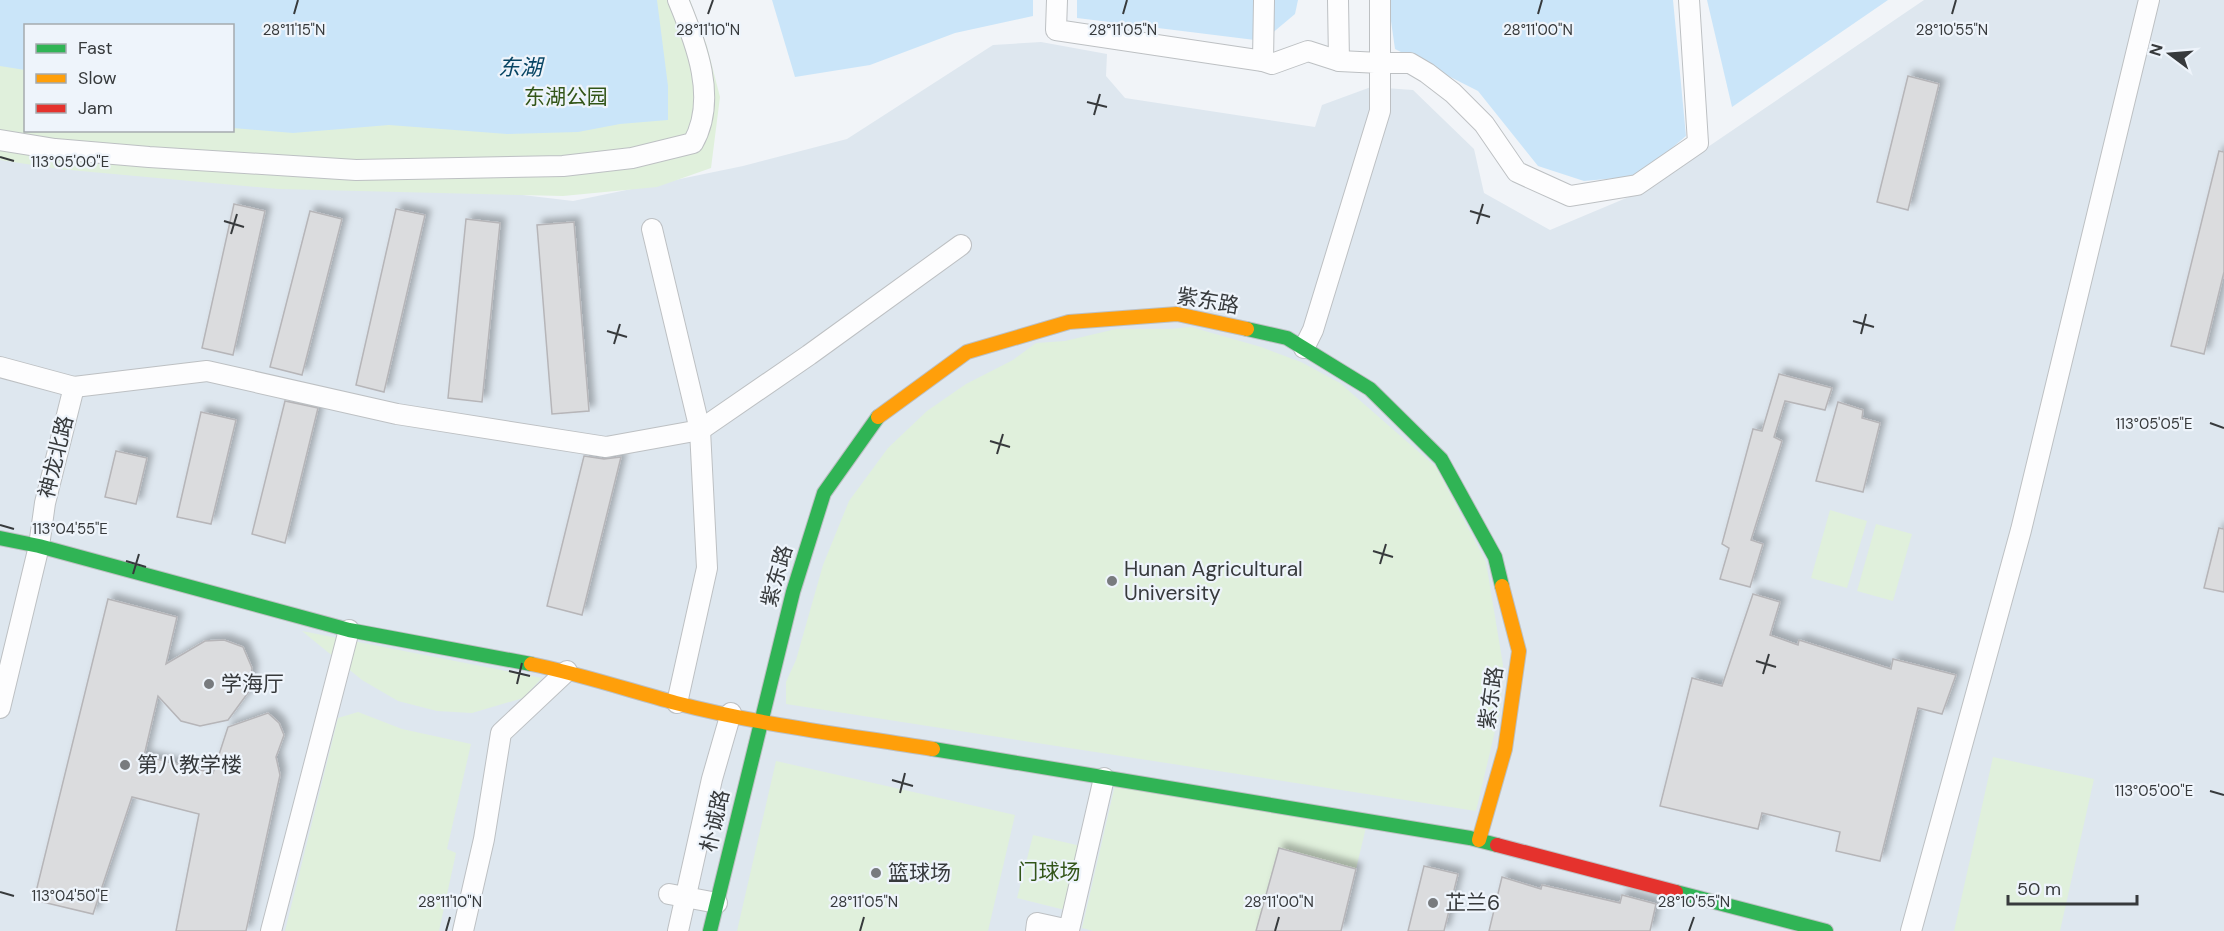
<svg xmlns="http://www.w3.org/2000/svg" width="2224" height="931" font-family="'DM Sans','Noto Sans SC',sans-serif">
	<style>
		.built { fill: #dee7ef }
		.green { fill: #e0f0dc; fill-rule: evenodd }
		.water { fill: #cae5f9 }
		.building { fill: #dbdcde; stroke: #b6b5b8; stroke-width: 1.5; filter: url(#shadow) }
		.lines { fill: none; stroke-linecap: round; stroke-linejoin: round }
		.street-casing { stroke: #bdc0c3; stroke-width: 22 }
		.fast-casing { stroke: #bdc0c3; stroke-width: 16 }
		.slow-casing { stroke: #bdc0c3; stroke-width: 16 }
		.jam-casing { stroke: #bdc0c3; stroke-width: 16 }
		.street { stroke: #fdfdfe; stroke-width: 20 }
		.fast { stroke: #30b455; stroke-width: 14 }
		.slow { stroke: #ff9f0a; stroke-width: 14 }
		.jam { stroke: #e5322d; stroke-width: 14 }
		.ticks { fill: none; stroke: #373a3c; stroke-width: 2 }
		.poi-dot { fill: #787b7e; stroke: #eef4fb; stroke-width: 2 }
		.labels { text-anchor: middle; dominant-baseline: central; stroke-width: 4.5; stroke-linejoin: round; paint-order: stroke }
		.park-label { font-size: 21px; fill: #325518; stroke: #eef4fb }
		.street-label { font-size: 21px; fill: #373a3c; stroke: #eef4fb }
		.poi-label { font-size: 21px; fill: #373a3c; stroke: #eef4fb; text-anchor: start }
		.water-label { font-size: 22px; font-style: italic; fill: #084564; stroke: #eef4fb }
		.ticks-label { font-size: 15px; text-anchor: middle; fill: #373a3c; stroke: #eef4fb; stroke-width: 4.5; stroke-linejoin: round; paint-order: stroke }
	</style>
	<defs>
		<filter id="shadow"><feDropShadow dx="5.5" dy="-5.5" stdDeviation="3" flood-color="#0004"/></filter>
	</defs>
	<rect width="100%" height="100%" fill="#f1f4f8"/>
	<!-- built -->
	<path class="built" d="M1924,0h300v931h-2224v-776l73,15 357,14 143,17 170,-35 104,-27 146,-94 48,-3 66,12 -1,22 19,22 190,29 7,-22 49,-18 42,3 61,59 10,44 66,37 93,-39z"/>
	<!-- green -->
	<g class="green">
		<path d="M0,0h690l17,46 13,51 -9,71 -54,19 -94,9 -284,-7 -220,-20 -59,-9zM26,26h206v104h-206z"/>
		<path d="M1191,327l70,20 40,15 39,21 96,84 50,95 17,103 -3,45 -24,101 -690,-107v-22l10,-22 27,-95 26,-64 39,-53 39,-37 39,-27 47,-24 23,-17 29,-2 51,-12h54z"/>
		<path d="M1830,510l37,11 -20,67 -36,-10z"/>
		<path d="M1876,524l36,10 -19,67 -36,-10z"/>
		<path d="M302,631l240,47 -19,20 -51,15 -35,-2 -39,-10 -36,-21z"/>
		<path d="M358,712l44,17 69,15 -24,105 9,4 -17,78h-154l53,-213z"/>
		<path d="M1993,757l101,22 -34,152h-106z"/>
		<path d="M776,761l239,54 -27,116h-251z"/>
		<path d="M1115,785l252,38 -11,46 -77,-21 -23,83h-163l-11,-3z"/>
		<path d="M1033,835l48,11 -16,64 -48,-12z"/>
	</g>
	<!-- water -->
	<g class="water">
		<path d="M0,0h657l11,86v34l-48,4 -42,8 -71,2 -118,-9 -96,8 -60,-5 -1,-102h-206l-1,44 -25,-4z"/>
		<path d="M772,0h261v16l-78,17 -85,32 -75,12z"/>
		<path d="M1077,0h221l-3,14 -32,27 -186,-23z"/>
		<path d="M1388,0h285l13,136 -47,40 -55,5 -46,-15 -60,-75 -83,-42z"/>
		<path d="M1707,0h181l-156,107z"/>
	</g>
	<!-- building -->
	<g class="building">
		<path d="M1908,76l31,8 -31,126 -31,-8z"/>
		<path d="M2219,151l5,1v120l-20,82 -33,-8z"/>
		<path d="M234,204l31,7 -32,144 -31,-7z"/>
		<path d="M396,209l29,6 -41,177 -28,-7z"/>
		<path d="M310,211l32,8 -40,156 -32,-8z"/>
		<path d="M466,219l34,4 -18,179 -34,-4z"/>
		<path d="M574,222l15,189 -37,3 -15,-189z"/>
		<path d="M1779,374l53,14 -7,22 -40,-9 -11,36 8,4 -31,99 12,4 -13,43 -30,-8 9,-31 -7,-4 31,-115 9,2z"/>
		<path d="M285,401l33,7 -33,135 -33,-9z"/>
		<path d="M1838,402l25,8 -1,8 18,5 -17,69 -47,-11z"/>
		<path d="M201,412l35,8 -25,104 -34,-7z"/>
		<path d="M116,451l31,7 -11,46 -31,-7z"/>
		<path d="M584,456l20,3 17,-2 -39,158 -35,-9z"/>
		<path d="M2219,528l5,1v63l-20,-4z"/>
		<path d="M1753,594l27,8 -10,33 28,10 1,-5 92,29 2,-10 63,16 -14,39 -24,-6 -38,153 -44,-10 4,-19 -78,-19 -4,16 -98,-23 32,-128 30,8z"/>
		<path d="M108,599l69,18 -11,47 39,-23 19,-1 19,7 9,21 -2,22 -22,30 -28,6 -19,-5 -23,-25 -14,60 69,17 15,-46 40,-14 11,10 5,12 -8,22 4,18 -34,156h-70l23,-117 -67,-17 -39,117 -59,-14z"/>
		<path d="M1279,848l77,21 -15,62h-85z"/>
		<path d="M1424,866l34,8 -14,57h-36z"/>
		<path d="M1502,877l39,12 1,-4 78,18 2,-8 34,9 -6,27h-161z"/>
	</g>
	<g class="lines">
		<!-- street casing -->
		<g class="street-casing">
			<g id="street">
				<path d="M1057,0l-1,30 207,31 9,3 36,-13 31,10 41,2v48l-67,219 -9,18"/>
				<path d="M1338,0l1,61"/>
				<path d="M1380,0v63h30l17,10 26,20 31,31 33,48 53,24 67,-11 61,-42 -9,-143"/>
				<path d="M1263,61l1,-61"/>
				<path d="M0,140l55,9 94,8 207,13 207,-4 69,-8 61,-15c25,-44 3,-100 -15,-143"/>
				<path d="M652,229l48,201 7,138 -30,135"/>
				<path d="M0,367l74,20 -29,116 -6,43 -39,162"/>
				<path d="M74,387l133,-16 190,43 209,33 94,-17 109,-75 152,-110"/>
				<path d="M669,894l48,9"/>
				<path d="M271,931l78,-301"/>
				<path d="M463,931l21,-92 17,-106 66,-62"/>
				<path d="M678,931l34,-152 19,-66"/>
				<path d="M1036,931l1,-8 32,7 35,-152"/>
				<path d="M1911,931l110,-401 128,-530"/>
			</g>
		</g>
		<!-- fast casing -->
		<g class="fast-casing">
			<g id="fast">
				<path d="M1247,329l40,9 83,51 71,70 54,98 7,29"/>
				<path d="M0,538l39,8 310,84 182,34"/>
				<path d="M933,749l537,89 27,7"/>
				<path d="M1676,892l150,39"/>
				<path d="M710,931l83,-339 31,-99 54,-76"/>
			</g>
		</g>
		<!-- slow casing -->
		<g class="slow-casing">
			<g id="slow">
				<path d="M878,417l89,-65 102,-30 108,-8 70,15"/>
				<path d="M531,664c49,10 97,26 145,39 84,22 171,32 257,46"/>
				<path d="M1479,840l26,-91 14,-98 -17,-65"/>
			</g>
		</g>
		<!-- jam casing -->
		<g class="jam-casing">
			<path id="jam" d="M1497,845l179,47"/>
		</g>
		<!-- street -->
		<use href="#street" class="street"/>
		<!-- fast -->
		<use href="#fast" class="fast"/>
		<!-- slow -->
		<use href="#slow" class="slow"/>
		<!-- jam -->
		<use href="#jam" class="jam"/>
	</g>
	<!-- ticks -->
	<path class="ticks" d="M294,14l4,-14M708,14l5,-14M1123,14l4,-14M1538,14l4,-14M1952,14l4,-14M1087,102l20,5M1094,115l6,-21M0,157l14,4M1470,211l20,6M224,221l20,6M1477,224l6,-20M231,234l6,-20M1853,321l21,6M607,331l20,6M1861,334l5,-20M614,344l6,-20M2210,423l14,5M990,441l20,6M997,454l6,-20M0,525l14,4M1373,551l20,6M126,561l20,6M1380,564l6,-20M133,574l6,-20M1756,661l20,6M509,671l21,5M1763,674l6,-20M517,684l5,-21M892,780l21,6M2210,791l14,4M900,793l5,-20M0,892l14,4M446,931l4,-14M860,931l4,-14M1275,931l4,-14M1689,931l5,-14"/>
	<!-- markers -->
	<g class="poi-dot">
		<circle cx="1112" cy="581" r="6"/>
		<circle cx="209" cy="684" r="6"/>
		<circle cx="125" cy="765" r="6"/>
		<circle cx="876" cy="873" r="6"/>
		<circle cx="1433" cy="903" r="6"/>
	</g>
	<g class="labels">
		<!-- park labels -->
		<g class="park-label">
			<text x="566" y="97">东湖公园</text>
			<text x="1049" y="872">门球场</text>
		</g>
		<!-- street labels -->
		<g class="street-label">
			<text transform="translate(1208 301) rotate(10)">紫东路</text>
			<text transform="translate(56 457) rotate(-76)">神龙北路</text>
			<text transform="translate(777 576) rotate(-74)">紫东路</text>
			<text transform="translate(1491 698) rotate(-82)">紫东路</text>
			<text transform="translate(715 821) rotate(-77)">朴诚路</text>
		</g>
		<!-- poi labels -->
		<g class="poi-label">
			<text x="1124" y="569">Hunan Agricultural<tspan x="1124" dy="24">University</tspan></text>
			<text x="221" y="684">学海厅</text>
			<text x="137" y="765">第八教学楼</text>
			<text x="888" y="873">篮球场</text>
			<text x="1445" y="903">芷兰6</text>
		</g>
		<!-- water labels -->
		<g class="water-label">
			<text x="520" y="67">东湖</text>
		</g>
	</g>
	<g class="ticks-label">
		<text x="294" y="35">28°11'15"N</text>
		<text x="708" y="35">28°11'10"N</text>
		<text x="1123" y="35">28°11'05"N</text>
		<text x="1538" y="35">28°11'00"N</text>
		<text x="1952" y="35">28°10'55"N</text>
		<text x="70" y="167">113°05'00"E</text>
		<text x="2154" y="429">113°05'05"E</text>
		<text x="70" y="534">113°04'55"E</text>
		<text x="2154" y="796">113°05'00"E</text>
		<text x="70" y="901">113°04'50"E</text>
		<text x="450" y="907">28°11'10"N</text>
		<text x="864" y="907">28°11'05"N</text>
		<text x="1279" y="907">28°11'00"N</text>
		<text x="1694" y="907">28°10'55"N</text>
	</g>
	<!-- legend -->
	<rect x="24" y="24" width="210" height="108" fill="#eef4fb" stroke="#a5aaaf" stroke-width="1.5"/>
	<rect x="36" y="44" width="30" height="9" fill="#30b455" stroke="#a5aaaf" stroke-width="1.5"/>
	<text x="78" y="54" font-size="18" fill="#373a3c">Fast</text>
	<rect x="36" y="74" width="30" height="9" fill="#ff9f0a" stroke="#a5aaaf" stroke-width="1.5"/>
	<text x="78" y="84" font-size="18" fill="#373a3c">Slow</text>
	<rect x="36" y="104" width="30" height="9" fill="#e5322d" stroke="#a5aaaf" stroke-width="1.5"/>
	<text x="78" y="114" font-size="18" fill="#373a3c">Jam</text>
	<!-- north arrow -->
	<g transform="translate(2170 54) rotate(286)" stroke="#eef4fb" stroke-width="4.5" paint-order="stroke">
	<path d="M0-4.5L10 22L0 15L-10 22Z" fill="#373a3c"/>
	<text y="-9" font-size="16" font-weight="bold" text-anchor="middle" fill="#373a3c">N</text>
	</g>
	<!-- scale -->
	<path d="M2008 895v9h129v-9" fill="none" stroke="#373a3c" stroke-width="3"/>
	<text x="2017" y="895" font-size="18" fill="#373a3c" stroke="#eef4fb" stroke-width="4.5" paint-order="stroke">50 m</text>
</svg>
